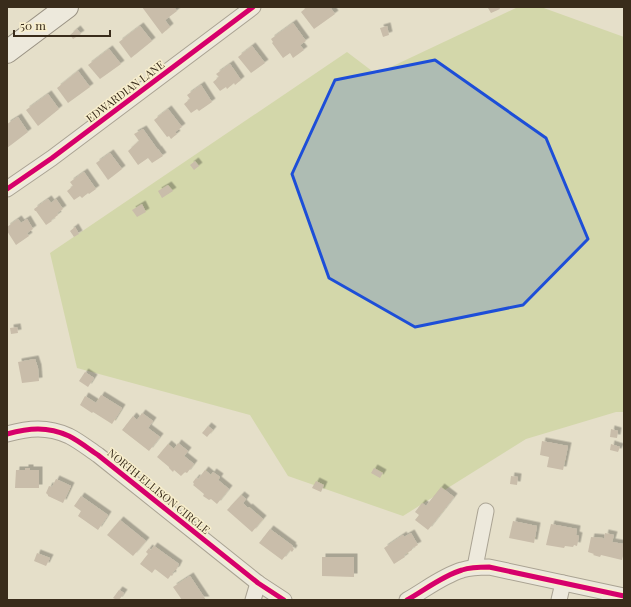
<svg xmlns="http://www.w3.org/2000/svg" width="631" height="607" font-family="'Playfair Display',serif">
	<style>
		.green { fill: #d3d7aa }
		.building { fill: #c9bdaa; filter: url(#shadow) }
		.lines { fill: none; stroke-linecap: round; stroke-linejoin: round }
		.street-casing { stroke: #aaa393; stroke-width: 17 }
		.secondary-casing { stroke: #999283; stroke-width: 24 }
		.street { stroke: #ede9dc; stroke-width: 15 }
		.secondary { stroke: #ede9dc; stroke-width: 22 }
		.cycleway-casing { stroke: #f8efcd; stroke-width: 8 }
		.cycleway { stroke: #d6006c; stroke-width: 5 }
		.marked { fill: #1d4ed8; fill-opacity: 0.2; stroke: #1d4ed8; stroke-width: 3; stroke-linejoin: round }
		.labels { text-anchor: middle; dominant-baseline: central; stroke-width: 3; stroke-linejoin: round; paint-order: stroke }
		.street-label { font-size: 11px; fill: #392c1b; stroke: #f8efcd }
	</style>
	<defs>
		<filter id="shadow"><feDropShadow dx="3.5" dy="-3.5" stdDeviation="0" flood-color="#0004"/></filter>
	</defs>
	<rect width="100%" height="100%" fill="#e5dfc9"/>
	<!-- green -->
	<path class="green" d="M518,7h23l83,30v375h-8l-90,27 -123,77 -115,-40 -38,-61 -173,-47 -27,-115 297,-201 29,22z"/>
	<!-- building -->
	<g class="building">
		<path d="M142,7h32l3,4 -12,9 5,7 -8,7z"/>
		<path d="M307,7h23l5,7 -21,15 -13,-17z"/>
		<path d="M490,7h9l1,2 -9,4 -3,-5z"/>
		<path d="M293,23l13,18 -6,4 4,5 -11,8 -3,-5 -7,5 -11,-15 1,-1 -2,-3z"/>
		<path d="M140,26l12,15 -21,17 -12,-16z"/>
		<path d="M387,26l2,9 -6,2 -3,-9z"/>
		<path d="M77,29l4,5 -8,5 -3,-4z"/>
		<path d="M252,46l13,17 -14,10 -13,-16z"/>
		<path d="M109,49l12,15 -21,15 -12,-14z"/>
		<path d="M230,64l11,16 -6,5 -1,-2 -7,6 -1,-2 -6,4 -7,-9 6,-5 -3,-3z"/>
		<path d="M78,71l12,16 -22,16 -11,-15z"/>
		<path d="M201,85l11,17 -13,9 -2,-2 -6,4 -7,-9 6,-5 -3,-4z"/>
		<path d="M48,94l11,15 -21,17 -12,-16z"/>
		<path d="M168,109l14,18 -7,5 2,2 -6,5 -2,-3 -2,1 -13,-17z"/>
		<path d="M18,117l10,15 -21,16v-24z"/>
		<path d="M143,129l15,21v-1l5,7 -11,7 -4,-5 -10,7 -10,-14 11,-10 -5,-7z"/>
		<path d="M110,153l12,16 -14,11 -12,-17z"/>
		<path d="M195,161l4,5 -5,4 -4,-5z"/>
		<path d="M84,172l12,17 -7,5 -1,-1 -6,5 -2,-2 -6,4 -7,-9 6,-5 -3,-4z"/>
		<path d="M168,185l5,6 -11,7 -4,-7z"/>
		<path d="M48,199l3,4 5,-4 7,10 -6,4 1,2 -7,5 1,1 -6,4 -10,-14h-1l-1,-2z"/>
		<path d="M142,204l4,8 -9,5 -5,-7z"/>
		<path d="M18,219l3,4 6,-4 6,10 -6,4 2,3 -13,9 -9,-14v-4z"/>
		<path d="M75,227l4,7 -5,3 -4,-6z"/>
		<path d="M17,327l1,6 -7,1 -1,-6z"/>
		<path d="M35,359l3,9 1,13 -17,2 -4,-21z"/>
		<path d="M85,372l9,6 -6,9 -9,-6z"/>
		<path d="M101,395l21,13 -10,16 -19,-12 -1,1 -12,-8 5,-9 11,7z"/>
		<path d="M142,413l11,8 -5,7 12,9 -11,14 -27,-21 11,-14 4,4z"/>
		<path d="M208,426l5,4 -6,7 -5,-4z"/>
		<path d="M611,429l7,2 -1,7 -7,-1z"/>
		<path d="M542,441l26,5 -5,24 -16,-3 2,-10 -9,-2z"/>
		<path d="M178,443l10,8 -4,5 10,8 -7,9 -2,-1 -4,4 -7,-6 -1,2 -4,-4v-1l-12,-10 11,-13 6,5z"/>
		<path d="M611,444l9,3 -2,5 -8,-2z"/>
		<path d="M25,468h5v2h9v18h-24l1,-18h9z"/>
		<path d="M374,468l9,5 -3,5 -9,-5z"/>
		<path d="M205,470l6,5 2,-3 7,5 -2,3 11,9 -12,15 -6,-5 -2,1 -6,-4 1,-2 -11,-9 1,-1 -1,-2 3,-4 2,1z"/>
		<path d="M511,476l7,1 -1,8 -7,-1z"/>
		<path d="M56,479l15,7 -8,17 -15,-7v-1l-2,-2 3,-7 3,1z"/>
		<path d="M316,481l8,4 -3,7 -9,-4z"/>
		<path d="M441,487l13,10 -26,33 -13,-10 4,-5 -4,-3 7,-9 4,3z"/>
		<path d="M241,495l5,4 -3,4 5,5 1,-1 14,12 -11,13 -25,-22z"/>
		<path d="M81,496l27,19 -10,15 -20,-14 3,-5 -7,-5z"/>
		<path d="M120,520l26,21 -13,15 -26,-21z"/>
		<path d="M513,521l24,5 -3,17 -25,-5z"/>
		<path d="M551,524l26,5 -1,6 3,1 -2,10 -3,-1 -1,2 -8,-1 -1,2 -18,-3z"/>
		<path d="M270,529l23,17 -1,1 2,2 -2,3 -2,-2 -8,10 -23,-17z"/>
		<path d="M411,533l7,12 -6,3v2l-8,5 1,2 -11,7 -10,-16 19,-13 1,2z"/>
		<path d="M605,533l9,2 -2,7 12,2v8l-2,8 -21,-5 -1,2 -7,-2 1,-1 -6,-2 3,-15 12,1 1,2z"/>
		<path d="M154,546l25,18 -3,6h-1l-3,3 1,1 -1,2 -1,-1 -3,4 -13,-10 -3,4 -12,-9 8,-10 -2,-2 3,-4 2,2z"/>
		<path d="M37,553l13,5 -4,8 -12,-5z"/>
		<path d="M322,557h32v20l-32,-1z"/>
		<path d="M190,576l16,24h-24l-9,-13z"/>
		<path d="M119,590l5,3 -5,7h-2l-4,-2z"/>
	</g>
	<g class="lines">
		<!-- street casing -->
		<g class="street-casing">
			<g id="street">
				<path d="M7,189l45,-31 201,-151"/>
				<path d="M7,434c22,-6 40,-8 62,2 10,5 20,13 29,19l160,128 26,17"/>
				<path d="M475,567l11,-56"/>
				<path d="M253,600l5,-17"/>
				<path d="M407,600c18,-10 35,-24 55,-30 9,-3 18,-3 27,-3l135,29"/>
				<path d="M559,600l4,-17"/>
			</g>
		</g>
		<!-- secondary casing -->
		<g class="secondary-casing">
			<path id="secondary" d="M7,52l60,-45"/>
		</g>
		<!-- street -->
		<use href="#street" class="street"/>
		<!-- secondary -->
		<use href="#secondary" class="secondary"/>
		<!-- cycleway casing -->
		<g class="cycleway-casing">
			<g id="cycleway">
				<path d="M7,189l45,-31 201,-151"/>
				<path d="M7,434c22,-6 40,-8 62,2 10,5 20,13 29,19l160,128 26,17"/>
				<path d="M407,600c18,-10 35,-24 55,-30 9,-3 18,-3 27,-3l135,29"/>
			</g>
		</g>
		<!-- cycleway -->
		<use href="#cycleway" class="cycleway"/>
	</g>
	<!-- marked area -->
	<path class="marked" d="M435,60l111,78 42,101 -65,66 -108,22 -86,-49 -37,-104 43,-94z"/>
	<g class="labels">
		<!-- street labels -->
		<g class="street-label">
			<text transform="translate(125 91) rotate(-37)">EDWARDIAN LANE</text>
			<text transform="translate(159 491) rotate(39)">NORTH ELLISON CIRCLE</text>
		</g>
	</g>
	<!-- border -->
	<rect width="631" height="607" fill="none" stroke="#392c1b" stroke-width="16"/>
	<!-- scale -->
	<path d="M14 30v6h96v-6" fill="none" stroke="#392c1b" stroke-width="2"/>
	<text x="20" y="30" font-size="12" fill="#392c1b" stroke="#f8efcd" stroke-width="3" paint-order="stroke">50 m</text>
</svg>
